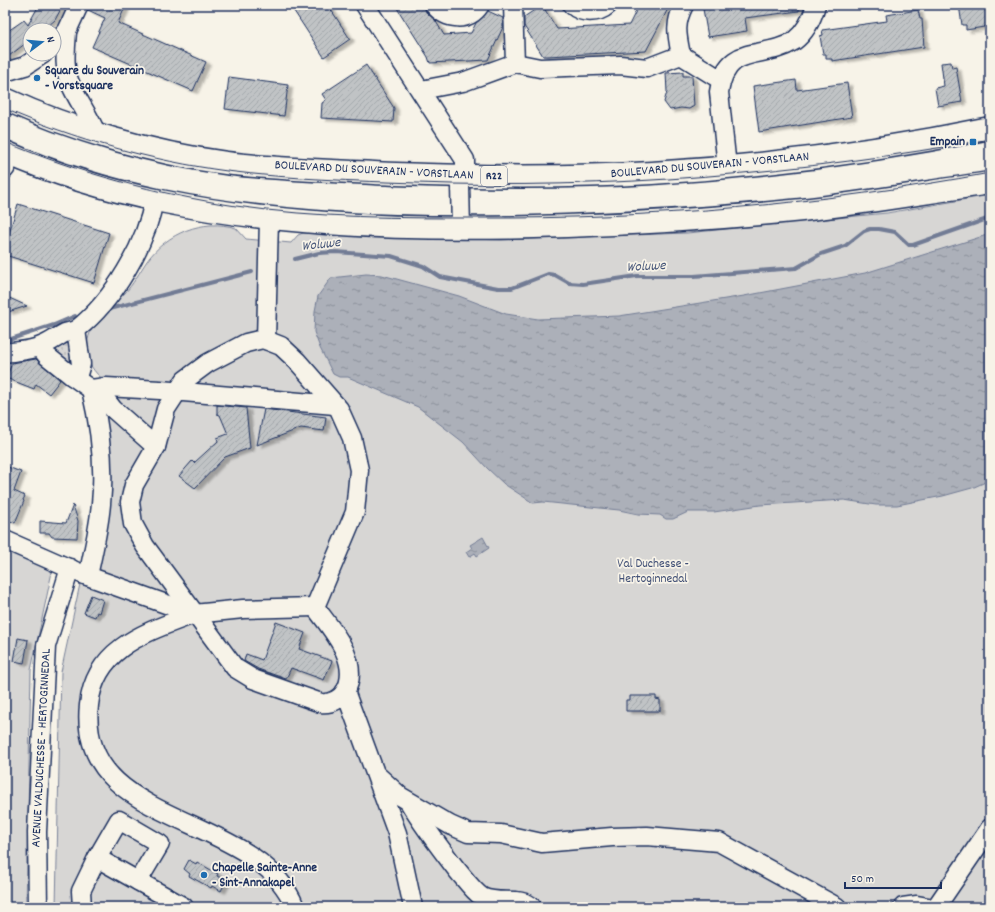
<svg xmlns="http://www.w3.org/2000/svg" width="995" height="912" font-family="Dekko,sans-serif">
	<style>
		.grass { fill: url(#grass-dots); stroke: #798299 }
		.garden { fill: #d7d6d4; stroke: #798299 }
		.water { fill: url(#water-ripples); stroke: #727c95 }
		.lines { fill: none; stroke-linecap: round; stroke-linejoin: round }
		.stream { stroke: #727c95; stroke-width: 4 }
		.building { fill: url(#building-hatch); stroke: #1b2f5e; filter: url(#shadow) }
		.minor-casing { stroke: #1b2f5e; stroke-width: 21 }
		.major-casing { stroke: #1b2f5e; stroke-width: 25 }
		.minor { stroke: #f7f3e8; stroke-width: 18 }
		.major { stroke: #f7f3e8; stroke-width: 22 }
		.tram { stroke: #1b2f5e; stroke-width: 1 }
		.poi-dot { fill: #1f6fb2; stroke: #f7f3e8; stroke-width: 1.5 }
		.labels { text-anchor: middle; dominant-baseline: central; stroke-width: 3.5; stroke-linejoin: round; paint-order: stroke }
		.shield { fill: #f7f3e8; stroke: #5d6a87; stroke-width: 1 }
		.shield-label { font-size: 12px; font-weight: bold; fill: #1b2f5e }
		.poi-label { font-size: 13px; font-weight: bold; fill: #1b2f5e; stroke: #f7f3e8; text-anchor: start }
		.street-label { font-size: 13px; fill: #1b2f5e; stroke: #f7f3e8 }
		.park-label { font-size: 13px; fill: #415076; stroke: #f7f3e8 }
		.water-label { font-size: 14px; font-style: italic; fill: #465679; stroke: #f7f3e8 }
	</style>
	<defs>
		<pattern id="grass-dots" width="8" height="8" patternUnits="userSpaceOnUse"><rect width="8" height="8" fill="#d7d6d4"/><path d="M2 2h.1M6 6h.1" fill="none" stroke="#b8b8b8" stroke-width="1.8" stroke-linecap="round"/></pattern>
		<pattern id="water-ripples" width="26" height="14" patternUnits="userSpaceOnUse"><rect width="26" height="14" fill="#acb0b9"/><path d="M2 4q2-2 4 0t4 0M15 11q2-2 4 0t4 0" fill="none" stroke="#8b909a"/></pattern>
		<pattern id="building-hatch" width="6" height="6" patternUnits="userSpaceOnUse"><rect width="6" height="6" fill="#c0c3c5"/><path d="M-1 1l2-2M0 6l6-6M5 7l2-2" fill="none" stroke="#a4a8ac"/></pattern>
		<filter id="shadow"><feDropShadow dx="4.5" dy="2.5" stdDeviation="1" flood-color="#0004"/></filter>
	</defs>
	<rect width="100%" height="100%" fill="#f7f3e8"/>
	<filter id="ink" filterUnits="userSpaceOnUse"><feTurbulence type="fractalNoise" baseFrequency=".025" numOctaves="2"/><feDisplacementMap in="SourceGraphic" scale="8" xChannelSelector="R" yChannelSelector="G"/><feConvolveMatrix kernelMatrix="1 2 1 2 8 2 1 2 1" color-interpolation-filters="sRGB"/></filter>
	<g filter="url(#ink)">
		<!-- grass -->
		<path class="grass" d="M67,340l5,2 4,25 -24,-14 1,-6z"/>
		<!-- garden -->
		<g class="garden">
			<path d="M990,195v712h-934l5,-235 33,-153 10,-139c-32,-24 -14,-58 10,-80 3,-3 7,-4 10,-6 9,-9 16,-23 23,-33 20,-28 56,-43 89,-33l10,11 45,4 7,-8 5,-2 198,7 186,-7 200,-20z"/>
			<path d="M5,546l48,21 -22,103 -5,237h-21z"/>
		</g>
		<!-- water -->
		<g class="water">
			<path d="M990,234v246l-18,8 -29,8 -46,9h-21l-32,-5 -84,5 -46,7h-26l-15,7h-7l-6,-4 -22,-1 -19,-4 -76,-8 -10,1 -29,-19 -17,-16 -24,-26 -45,-35 -70,-30h-9l-6,-3 -13,-26 -6,-16 1,-21 3,-15 13,-18 35,-4 16,1 77,21 47,18 32,5 81,-3 125,-20 121,-23z"/>
			<path d="M483,537l6,11 -12,8 -2,-3 -6,4 -3,-5 6,-4 -2,-3z"/>
		</g>
		<g class="lines">
			<!-- stream -->
			<g class="stream">
				<path d="M295,259l24,-6 17,-1 55,4 32,10 17,11 58,11h14l36,-14 7,1 14,8 14,1 54,-8h57l102,-8 25,-14 24,-8 19,-15 6,-2h9l16,3 14,13h4l77,-27"/>
				<path d="M105,310l147,-38"/>
				<path d="M5,341l49,-16 21,-9"/>
			</g>
		</g>
		<!-- building -->
		<g class="building">
			<path d="M39,5h24l-8,15 -12,10h-13v10l-25,19v-26l19,-13 4,5z"/>
			<path d="M89,5h37l-8,18 88,39 -13,29 -101,-44 13,-29 -17,-8z"/>
			<path d="M290,5h38l22,34 -26,18z"/>
			<path d="M395,5h29l2,7 9,8 9,15 27,-2 5,-10 12,-12 15,7v9l-15,33 -58,3 -2,-6z"/>
			<path d="M542,5l15,24 72,-4 10,-20h31l-24,46 -99,5h-4l-19,-30v-9z"/>
			<path d="M715,5h84v6l-54,7 2,13 -39,6 -5,-28 12,-2z"/>
			<path d="M959,5h31v21l-24,4v-5h-4z"/>
			<path d="M918,10l2,9h2l2,28 -92,14v-2h-6v-5h-3l-3,-18 3,-1 -1,-5 65,-9 -1,-6z"/>
			<path d="M951,62l1,6 4,-1 6,35 -24,4 -3,-18 9,-2 -3,-23z"/>
			<path d="M366,65l28,43 -1,14 -72,-4 1,-15 4,-3 -4,-6z"/>
			<path d="M683,72v4h9l2,30 -5,3 -8,-1 -11,2 -6,-8 3,-10 -1,-19z"/>
			<path d="M229,77l59,8 -4,31 -59,-7z"/>
			<path d="M796,80l1,10 50,-7 5,34 -93,15 -6,-46z"/>
			<path d="M18,204l91,29 -15,50 -89,-28v-9z"/>
			<path d="M5,296l22,10 -19,6z"/>
			<path d="M36,359l24,21 -11,14 -13,-10 -2,5 -28,-11 6,-15z"/>
			<path d="M217,405l29,3 4,40 -25,9 -30,31 -16,-12 13,-15 2,2 24,-22 -1,-3 11,-4 -8,-19 -3,-1z"/>
			<path d="M264,409l62,8 -2,14 -23,-3 -44,17z"/>
			<path d="M5,466l16,6 -7,19 11,5 -2,4 1,1 -9,22 -10,-4z"/>
			<path d="M73,505l5,16 -1,17 -25,-1 -3,-4h-9v-12l26,2z"/>
			<path d="M91,595l12,5 -4,13 -2,-1 -2,5 -11,-4z"/>
			<path d="M276,622l29,11 -6,16 33,12 -8,19 -33,-12 -5,11 -28,-10 -14,-8 2,-7 16,6z"/>
			<path d="M18,638l10,2 -4,23 -10,-2z"/>
			<path d="M630,696h26v3l4,1v11h-34v-11h4z"/>
			<path d="M189,860l7,4 1,-2 21,12 -1,2 9,5 -5,10 -9,-5 -1,2 -22,-12 1,-2 -6,-5z"/>
		</g>
		<g class="lines">
			<!-- minor casing -->
			<g class="minor-casing">
				<g id="minor">
					<path d="M365,5l100,155v16l-5,9 1,44"/>
					<path d="M434,5c12,15 35,18 46,0"/>
					<path d="M513,5l2,58"/>
					<path d="M572,5c10,9 26,9 36,0"/>
					<path d="M67,31c-1,17 -4,36 3,52 7,17 19,32 26,50"/>
					<path d="M59,39l8,-8 12,-26"/>
					<path d="M681,55l40,25"/>
					<path d="M5,72l20,-6 18,-12"/>
					<path d="M421,90l42,-8 52,-19 25,5 80,-3 27,3 34,-13c-4,-20 -7,-31 3,-50"/>
					<path d="M727,167l-8,-75c8,-51 44,-31 75,-51 12,-9 18,-22 22,-36"/>
					<path d="M5,169l7,-14"/>
					<path d="M263,339l18,7 16,15 42,48 13,29 7,32 -4,42 -40,95c16,22 47,55 30,85 -6,8 -14,12 -24,11l-68,-24 -18,-11 -90,-122 -12,-22 -3,-22 4,-17 22,-38 10,-38 19,-29 23,-17 38,-20z"/>
					<path d="M266,340l3,-121"/>
					<path d="M40,347l7,9 25,20 6,-2 3,-10 -5,-34"/>
					<path d="M5,353c11,-2 26,-2 36,-7 9,-3 16,-9 24,-13 4,-1 9,-2 12,-4 36,-28 69,-84 77,-129"/>
					<path d="M72,376l34,24 7,9 43,38"/>
					<path d="M5,540l77,34 112,40 49,-5 72,-2"/>
					<path d="M88,576c5,-24 11,-48 13,-72 4,-39 -1,-77 -10,-115l15,-2 54,3 175,15"/>
					<path d="M194,614c-47,18 -99,33 -105,91 -13,124 168,105 206,202"/>
					<path d="M345,691l52,142 16,74"/>
					<path d="M378,776l22,20 50,29 18,8 33,1 41,9 70,-6 35,-1 72,6 118,65"/>
					<path d="M409,802c14,24 31,46 48,68 7,8 16,21 25,27 16,8 39,-1 50,10"/>
					<path d="M97,858l22,-38 41,24 -22,37"/>
					<path d="M38,907l-1,-75 9,-186 24,-78"/>
					<path d="M82,907l-1,-16 16,-33 87,49"/>
					<path d="M903,907l14,-2 11,2"/>
					<path d="M936,907l54,-79"/>
				</g>
			</g>
			<!-- major casing -->
			<g class="major-casing">
				<g id="major">
					<path d="M5,99c67,31 147,54 221,64 56,7 114,8 170,11 85,3 171,4 256,-1 114,-7 227,-22 338,-45"/>
					<path d="M5,152c101,45 212,63 321,71 82,6 159,6 241,3 78,-3 156,-8 235,-16 63,-7 125,-18 188,-27"/>
				</g>
			</g>
			<!-- minor -->
			<use href="#minor" class="minor"/>
			<!-- major -->
			<use href="#major" class="major"/>
			<!-- tram -->
			<g class="tram">
				<path d="M5,109c69,30 147,52 222,62 63,8 126,10 190,12 192,7 384,-10 573,-44"/>
				<path d="M5,142c74,31 152,52 231,64 81,12 164,12 245,12 171,1 341,-14 509,-45"/>
			</g>
		</g>
	</g>
	<!-- markers -->
	<g class="poi-dot">
		<circle cx="37" cy="78" r="4"/>
		<rect x="969" y="138" width="8" height="8" rx="2"/>
		<circle cx="204" cy="875" r="4"/>
	</g>
	<g class="labels">
		<!-- shield labels -->
		<rect class="shield" x="481" y="166" width="26" height="20" rx="3"/>
		<g class="shield-label">
			<text x="494" y="176">R22</text>
		</g>
		<!-- poi labels -->
		<g class="poi-label">
			<text x="45" y="71">Square du Souverain<tspan x="45" dy="15">- Vorstsquare</tspan></text>
			<text x="965" y="142" text-anchor="end">Empain</text>
			<text x="212" y="868">Chapelle Sainte-Anne<tspan x="212" dy="15">- Sint-Annakapel</tspan></text>
		</g>
		<!-- street labels -->
		<g class="street-label">
			<text transform="translate(710 166) rotate(-5)">BOULEVARD DU SOUVERAIN - VORSTLAAN</text>
			<text transform="translate(374 171) rotate(3)">BOULEVARD DU SOUVERAIN - VORSTLAAN</text>
			<text transform="translate(42 748) rotate(-87)">AVENUE VALDUCHESSE - HERTOGINNEDAL</text>
		</g>
		<!-- park labels -->
		<g class="park-label">
			<text x="653" y="564">Val Duchesse -<tspan x="653" dy="15">Hertoginnedal</tspan></text>
		</g>
		<!-- water labels -->
		<g class="water-label">
			<text transform="translate(321 245) rotate(-6)">Woluwe</text>
			<text transform="translate(646 267) rotate(-3)">Woluwe</text>
		</g>
	</g>
	<!-- margin -->
	<rect width="995" height="912" fill="none" stroke="#f7f3e8" stroke-width="20"/>
	<rect x="10" y="10" width="975" height="892" fill="none" stroke="#1b2f5e" stroke-width="1.5" filter="url(#ink)"/>
	<!-- north arrow -->
	<g transform="translate(42 42) rotate(74)"><circle r="19" fill="#f7f3e8" stroke="#9fa5b1"/>
	<path d="M0-3L7 15L0 10L-7 15Z" fill="#1f6fb2"/>
	<text y="-6" font-size="11" font-weight="bold" text-anchor="middle" fill="#1b2f5e">N</text>
	</g>
	<!-- scale -->
	<path d="M845 882v6h96v-6" fill="none" stroke="#1b2f5e" stroke-width="2"/>
	<text x="851" y="882" font-size="12" fill="#1b2f5e" stroke="#f7f3e8" stroke-width="3" paint-order="stroke">50 m</text>
</svg>
